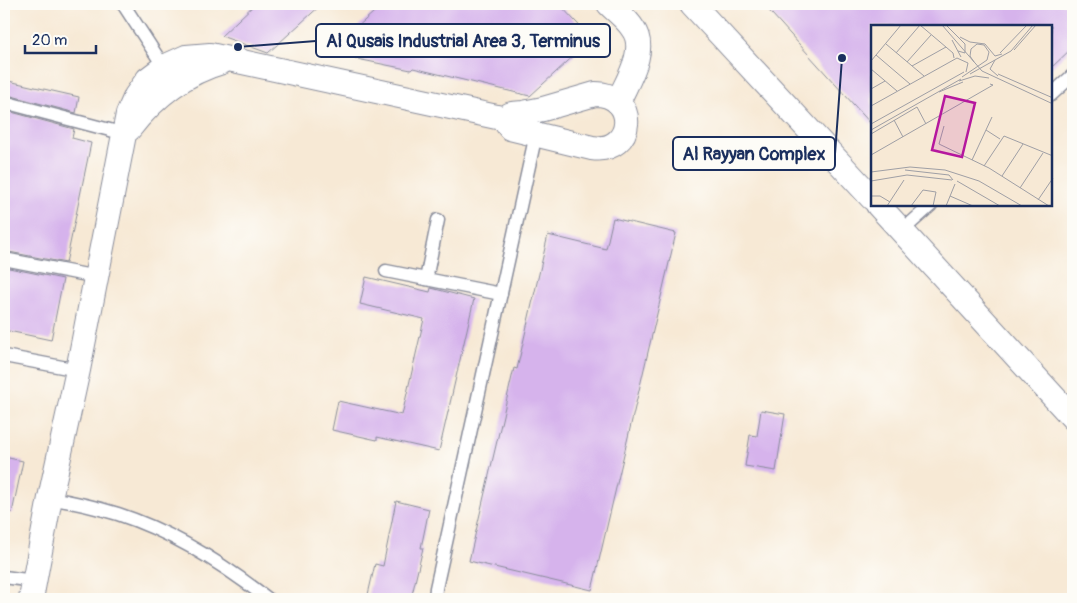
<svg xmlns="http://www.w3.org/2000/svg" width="1077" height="603" font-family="Pangolin,sans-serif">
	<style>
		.building { fill: #d6b3ec }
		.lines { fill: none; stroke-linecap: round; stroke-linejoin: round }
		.service-casing { stroke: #898c9a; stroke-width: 15 }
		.minor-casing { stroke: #898c9a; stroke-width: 26 }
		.service { stroke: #fff; stroke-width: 12 }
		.minor { stroke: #fff; stroke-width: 24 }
		.inset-road { fill: none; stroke: #9f9fa5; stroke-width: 1 }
		.view { fill: #b5179e; fill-opacity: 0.15; stroke: #b5179e; stroke-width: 2.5 }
		.inset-edge { fill: none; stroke: #1b2f5e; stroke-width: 2.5 }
		.leader { fill: none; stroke: #1b2f5e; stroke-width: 2 }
		.callout-dot { fill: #1b2f5e; stroke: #fdfcf7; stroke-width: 2 }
		.callout { fill: #fdfcf7; stroke: #1b2f5e; stroke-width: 2 }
		.callout-label { font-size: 18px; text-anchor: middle; font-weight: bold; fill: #1b2f5e }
	</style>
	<rect width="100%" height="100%" fill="#fdfcf7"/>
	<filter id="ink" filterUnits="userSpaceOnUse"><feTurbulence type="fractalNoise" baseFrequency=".02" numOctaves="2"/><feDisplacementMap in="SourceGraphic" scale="10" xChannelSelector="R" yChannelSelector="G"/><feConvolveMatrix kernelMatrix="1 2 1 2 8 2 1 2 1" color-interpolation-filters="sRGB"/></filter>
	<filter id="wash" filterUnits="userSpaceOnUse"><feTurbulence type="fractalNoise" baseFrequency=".0096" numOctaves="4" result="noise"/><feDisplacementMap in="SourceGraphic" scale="20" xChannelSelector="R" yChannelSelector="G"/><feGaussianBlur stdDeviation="1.12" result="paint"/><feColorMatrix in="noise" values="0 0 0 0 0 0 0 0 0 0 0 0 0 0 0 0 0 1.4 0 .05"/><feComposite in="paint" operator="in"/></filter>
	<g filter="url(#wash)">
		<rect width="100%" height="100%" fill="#f7e9d5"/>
		<g id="blocks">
			<!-- building -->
			<g class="building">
				<path d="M255,4h67l-54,49 -47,-17z"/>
				<path d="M383,4h176l33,35 -62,57 -117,-28 -2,2 -83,-17z"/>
				<path d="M763,4h310v43l-22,21v-42h-179v99z"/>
				<path d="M4,80l75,17 -3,16 -72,-19z"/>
				<path d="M4,110l70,19 -2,9 19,5 -25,120 -62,-12z"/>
				<path d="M613,218l63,15 -84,357 -123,-29 45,-193 3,1 31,-134 58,14z"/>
				<path d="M4,267l59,12 -12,61 -47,-10z"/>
				<path d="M366,277l64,15 1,-4 43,11 -35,152 -62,-14v3l-45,-10 6,-29 64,14 22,-96 -64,-15z"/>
				<path d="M761,410l24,4 -9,57 -31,-5 5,-31 7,1z"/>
				<path d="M4,457l19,4 -11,52 -8,-1z"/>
				<path d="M396,501l33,8 -8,39h2l-12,51h-44l8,-35 8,2z"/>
			</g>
		</g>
	</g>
	<g filter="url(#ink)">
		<use href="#blocks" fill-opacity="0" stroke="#898c9a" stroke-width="1"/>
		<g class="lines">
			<!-- service casing -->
			<g class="service-casing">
				<g id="service">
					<path d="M123,4l41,63"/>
					<path d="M1051,95l22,-20"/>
					<path d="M4,102l121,32"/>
					<path d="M902,231l29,-26"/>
					<path d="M4,259l93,18"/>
					<path d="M386,271l115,23"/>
					<path d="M426,279l12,-59"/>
					<path d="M4,356l74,14"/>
					<path d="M50,498c23,4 45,9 68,16 55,18 104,49 150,85"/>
					<path d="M4,577l30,4"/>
					<path d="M435,599l1,-11 100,-454"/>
				</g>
			</g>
			<!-- minor casing -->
			<g class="minor-casing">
				<g id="minor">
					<path d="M609,4c8,8 18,15 24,25 15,21 -6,52 -15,73"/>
					<path d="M692,4l180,194"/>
					<path d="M595,94c44,0 40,60 -3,54l-82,-20 -3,-4 -1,-5 3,-4 3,-1 11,-1 20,-4z"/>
					<path d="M129,129c25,-32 54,-56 93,-67"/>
					<path d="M878,205l195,213"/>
					<path d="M31,599l19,-101 28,-128 50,-256 8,-18 12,-17 16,-12 22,-10 24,-2 296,64"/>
				</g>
			</g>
			<!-- service -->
			<use href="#service" class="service"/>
			<!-- minor -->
			<use href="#minor" class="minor"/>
		</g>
	</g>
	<!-- overview -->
	<g transform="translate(871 25)">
		<rect width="181" height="181" fill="#f7e9d5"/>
		<path class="inset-road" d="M49,0l33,28 1,5M71,0l40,46 71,33M75,0l19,19v9l-7,-2M89,12l10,5 15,2 10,12 7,-2M81,15l9,17M15,19l38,32M143,25l22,-25M25,28l24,-28M129,28l27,-28M5,30l34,29M124,35l-5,9 8,7M0,36l30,-36M36,37l24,-27M41,41l34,-19M0,44l26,22M99,49l41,-23 22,-26M127,49l55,24M91,52l25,-17 2,-8 -5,-7 -7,-1 -6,5 -1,7 4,6M88,56l16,-5 14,2M0,64l14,-8M68,67l24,-10M0,81l86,-48 11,5 -2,9M46,82l9,17M23,95l9,17M0,99l93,-52M73,101l-5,18 50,24 60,38M0,105l90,-51M115,105l14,9M0,109l46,-27M0,130l122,-70 -3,-1M101,135l20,-43M113,141l20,-30 49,20M34,145l44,5 4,5M0,147l39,-5 35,3 34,11 43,25M131,151l21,-32M0,156l36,-6 45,5M86,156l43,25M149,163l23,-35M0,171h9l10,6M79,171l23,10M167,175l15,-22M16,181l17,-26M40,181l12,-16 13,2 -3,14M75,181l9,-22"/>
		<path class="view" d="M74,71l30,7 -13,54 -30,-7z"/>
		<rect width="181" height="181" class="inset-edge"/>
	</g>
	<!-- callouts -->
	<path class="leader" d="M238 47L316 41M842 58L835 154"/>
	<g class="callout-dot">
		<circle cx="238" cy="47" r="5"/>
		<circle cx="842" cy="58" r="5"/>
	</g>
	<g class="callout">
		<rect x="316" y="24" width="294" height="33" rx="5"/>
		<rect x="673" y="137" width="162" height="33" rx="5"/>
	</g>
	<g class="callout-label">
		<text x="463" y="47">Al Qusais Industrial Area 3, Terminus</text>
		<text x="754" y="160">Al Rayyan Complex</text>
	</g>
	<!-- margin -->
	<rect width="1077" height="603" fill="none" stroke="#fdfcf7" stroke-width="20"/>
	<!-- scale -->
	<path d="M25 45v8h71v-8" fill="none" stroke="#1b2f5e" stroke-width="2.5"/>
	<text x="32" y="45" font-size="15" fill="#1b2f5e" stroke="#fdfcf7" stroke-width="4" paint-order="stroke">20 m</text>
</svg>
